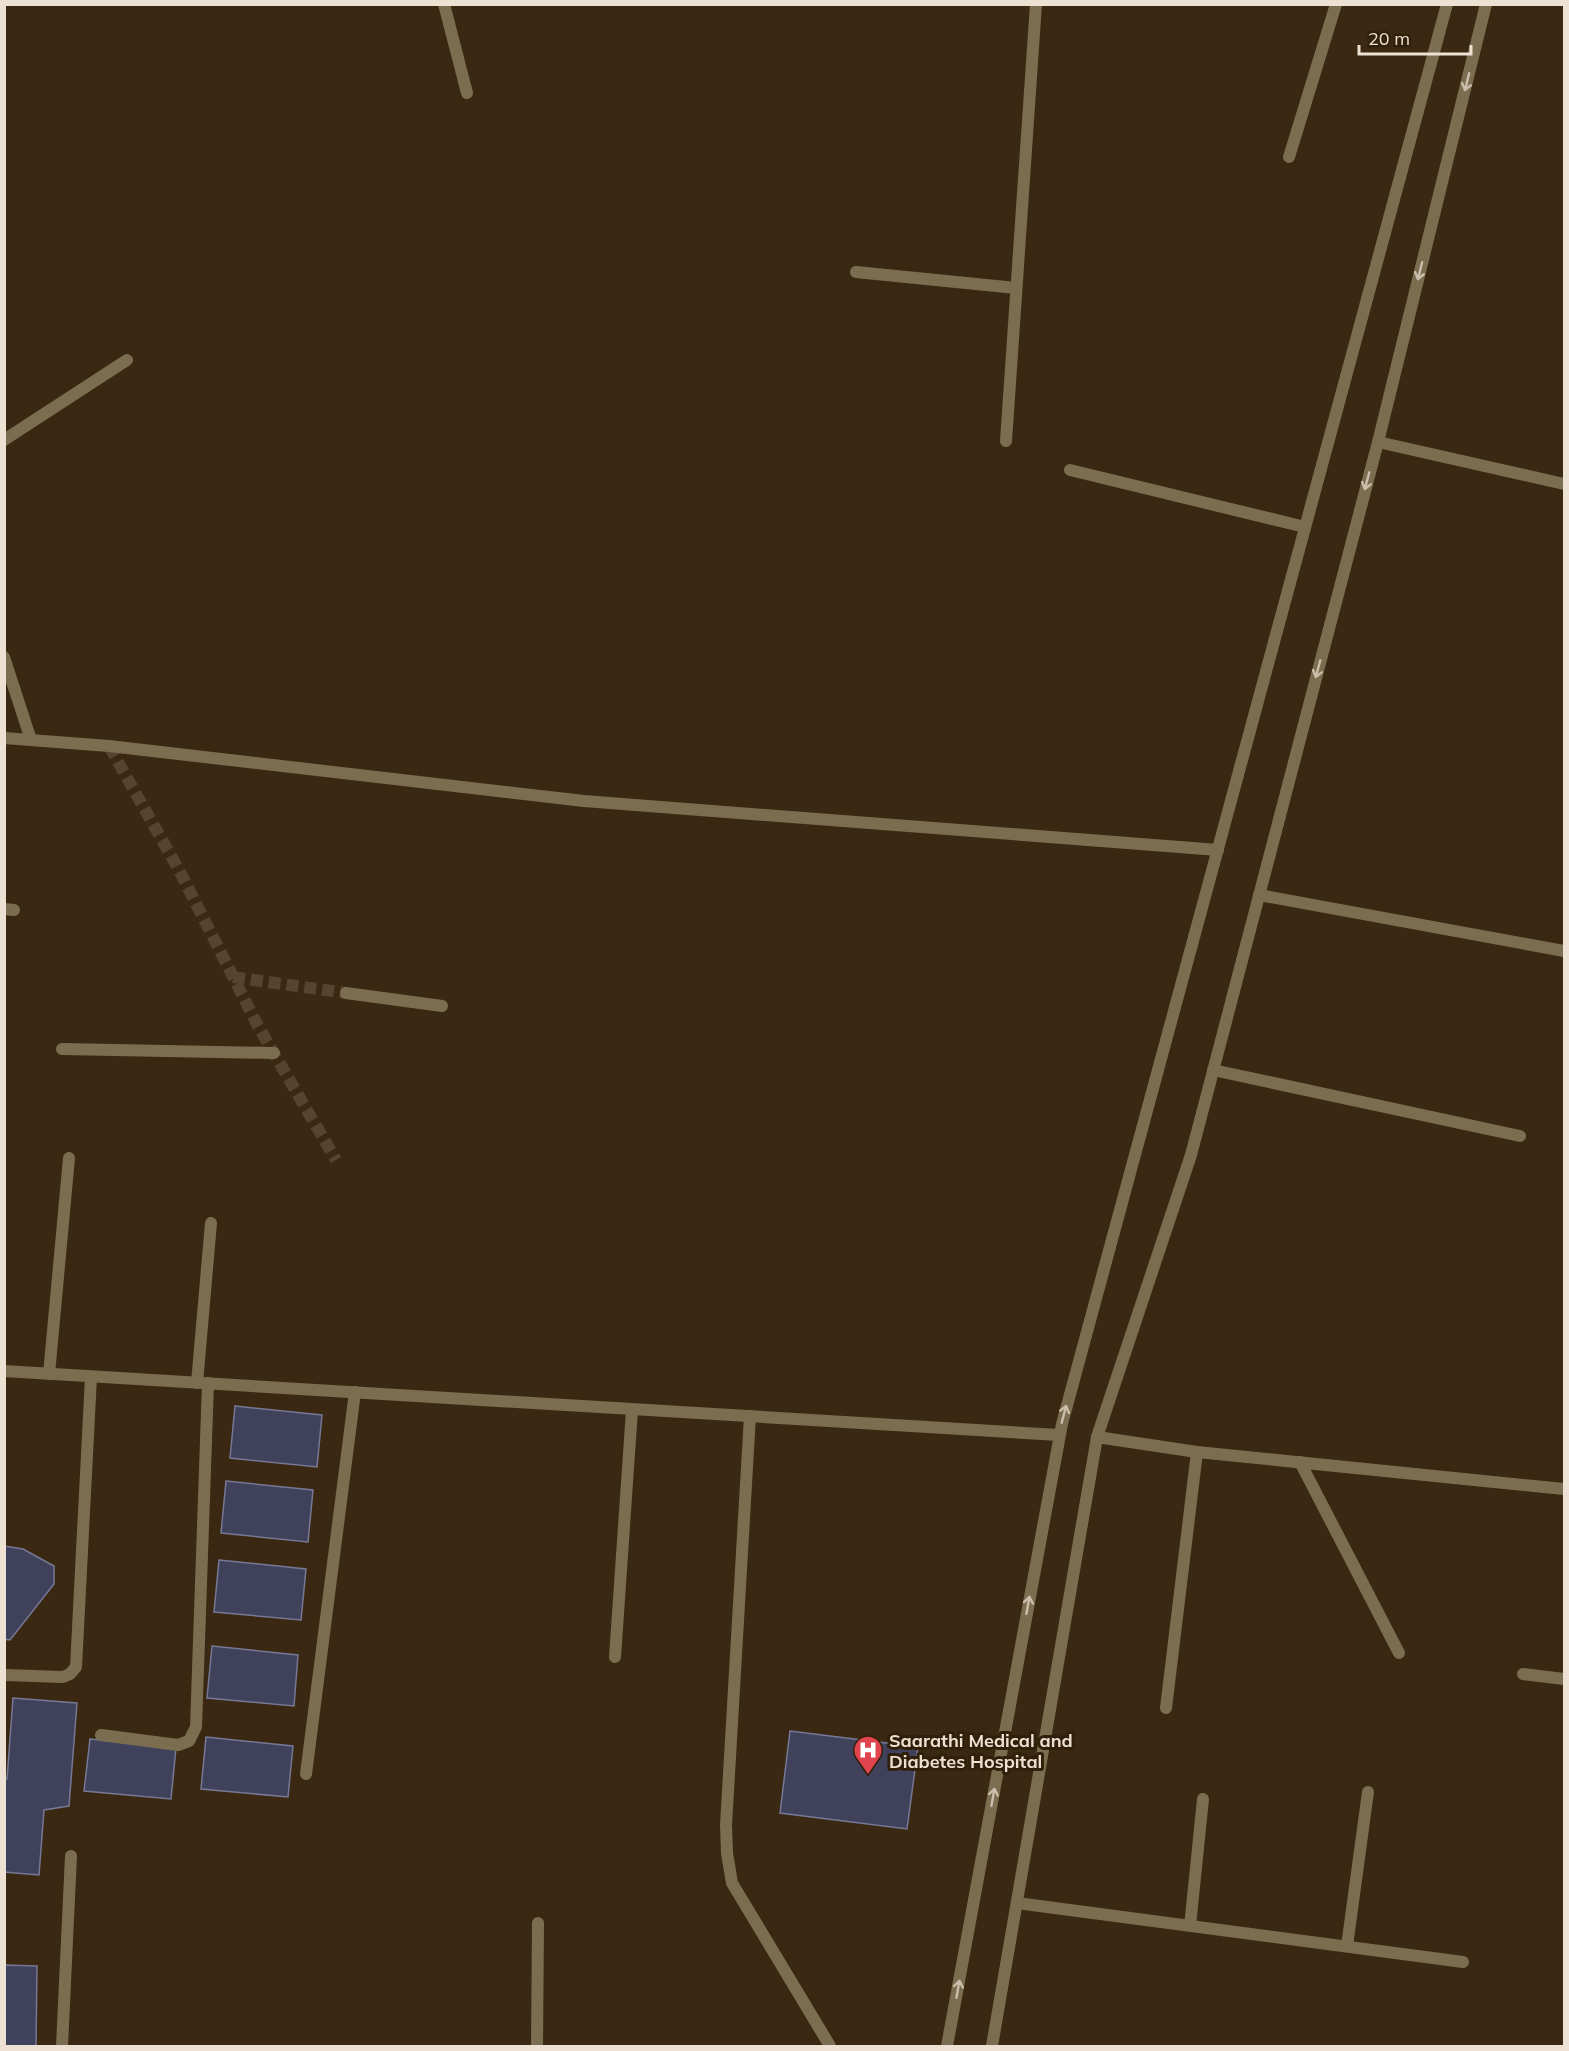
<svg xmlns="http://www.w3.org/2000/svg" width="1569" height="2051" font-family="Mulish,sans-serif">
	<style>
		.building { fill: #40415b; stroke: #767895; stroke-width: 1.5 }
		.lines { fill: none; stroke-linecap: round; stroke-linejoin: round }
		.street-tunnel { stroke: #564430; stroke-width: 12; stroke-dasharray: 12 6; stroke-linecap: butt }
		.lane { stroke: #7b6e50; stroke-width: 12 }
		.street { stroke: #7b6e50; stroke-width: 12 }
		.oneway { stroke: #cbbeac }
		.labels { text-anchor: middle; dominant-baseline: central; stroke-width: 6; stroke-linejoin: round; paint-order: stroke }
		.poi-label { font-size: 18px; font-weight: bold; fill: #ede1d4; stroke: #311f09; text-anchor: start }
	</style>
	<rect width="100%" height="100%" fill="#3b2813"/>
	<!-- building -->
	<g class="building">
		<path d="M235,1406l87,9 -5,52 -87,-9z"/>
		<path d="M226,1481l87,9 -5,52 -87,-9z"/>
		<path d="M4,1546l19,3 31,17v18l-44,56 -6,-1z"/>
		<path d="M219,1560l87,9 -5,51 -87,-8z"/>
		<path d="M212,1646l86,9 -4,51 -87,-8z"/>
		<path d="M13,1698l64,5 -8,103 -25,4 -5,65 -35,-3v-94l3,1z"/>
		<path d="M790,1731l128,16 -11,82 -127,-16z"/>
		<path d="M206,1737l87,9 -5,51 -87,-8z"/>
		<path d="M90,1739l86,9 -5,51 -87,-8z"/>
		<path d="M4,1965l33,1 -1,80h-32z"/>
	</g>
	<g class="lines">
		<!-- street-tunnel -->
		<g class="street-tunnel">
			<path d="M109,746l70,124 79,156 78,134"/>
			<path d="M233,977l113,16"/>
		</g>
		<!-- lane -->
		<g class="lane">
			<path d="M444,4l23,89"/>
			<path d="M1289,157l47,-153"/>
			<path d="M856,272l160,16"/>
			<path d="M4,440l123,-80"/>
			<path d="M1006,441l30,-437"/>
			<path d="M1070,470l235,57"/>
			<path d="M4,657l27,83"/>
			<path d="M750,1416l-24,409 1,28 5,30 98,163"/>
			<path d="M615,1657l17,-247"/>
		</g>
		<!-- street -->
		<g class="street">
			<path d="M1378,442l186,42"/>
			<path d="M4,738l105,8 475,55 634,49"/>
			<path d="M1259,895l305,56"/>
			<path d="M4,909l10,1"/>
			<path d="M346,993l96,13"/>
			<path d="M62,1049l212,4"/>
			<path d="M1213,1070l307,66"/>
			<path d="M4,1371l1055,64"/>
			<path d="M49,1374l20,-216"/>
			<path d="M197,1383l14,-160"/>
			<path d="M1097,1437l100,15 367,37"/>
			<path d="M1300,1462l99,191"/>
			<path d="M1523,1674l41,5"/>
			<path d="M4,1675l59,2 7,-3 6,-7 15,-290"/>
			<path d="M1166,1708l31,-256"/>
			<path d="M101,1735l77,10 11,-4 7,-14 12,-344"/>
			<path d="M306,1774l49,-382"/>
			<path d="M1017,1903l446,59"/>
			<path d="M1190,1926l13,-127"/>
			<path d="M1347,1946l21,-154"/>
			<path d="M62,2046l9,-190"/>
			<path d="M537,2046l1,-123"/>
			<path d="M947,2046l115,-622 385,-1420"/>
			<path d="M992,2046l105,-609 94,-282 187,-713 108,-438"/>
		</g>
	</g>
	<!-- one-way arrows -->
	<defs><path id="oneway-shaft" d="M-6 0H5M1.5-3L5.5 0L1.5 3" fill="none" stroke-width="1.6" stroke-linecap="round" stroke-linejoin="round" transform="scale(1.5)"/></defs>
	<g class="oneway">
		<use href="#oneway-shaft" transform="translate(1467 82) rotate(104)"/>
		<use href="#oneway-shaft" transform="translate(1420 271) rotate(104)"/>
		<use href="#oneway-shaft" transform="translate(1367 481) rotate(105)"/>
		<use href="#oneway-shaft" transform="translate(1318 669) rotate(105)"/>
		<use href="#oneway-shaft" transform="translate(1064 1414) rotate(-75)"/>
		<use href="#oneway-shaft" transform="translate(1028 1605) rotate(-80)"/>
		<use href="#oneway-shaft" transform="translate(993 1797) rotate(-80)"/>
		<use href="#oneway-shaft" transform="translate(958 1989) rotate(-80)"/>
	</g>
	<!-- icons -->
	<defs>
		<g id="hospital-pin" transform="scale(1.5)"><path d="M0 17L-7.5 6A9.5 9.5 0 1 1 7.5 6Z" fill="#e0444e" stroke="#311f09"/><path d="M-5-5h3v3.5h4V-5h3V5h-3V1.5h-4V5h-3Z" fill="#fff"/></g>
	</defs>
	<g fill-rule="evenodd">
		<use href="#hospital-pin" x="868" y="1750"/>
	</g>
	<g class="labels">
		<!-- poi labels -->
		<g class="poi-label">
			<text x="889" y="1740">Saarathi Medical and<tspan x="889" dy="21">Diabetes Hospital</tspan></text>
		</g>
	</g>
	<!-- border -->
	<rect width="1569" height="2051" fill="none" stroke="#ede1d4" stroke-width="12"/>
	<!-- scale -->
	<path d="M1359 45v9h112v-9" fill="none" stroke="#ede1d4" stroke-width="3"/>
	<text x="1368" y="45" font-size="18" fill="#ede1d4" stroke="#311f09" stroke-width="4.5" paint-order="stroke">20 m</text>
</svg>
